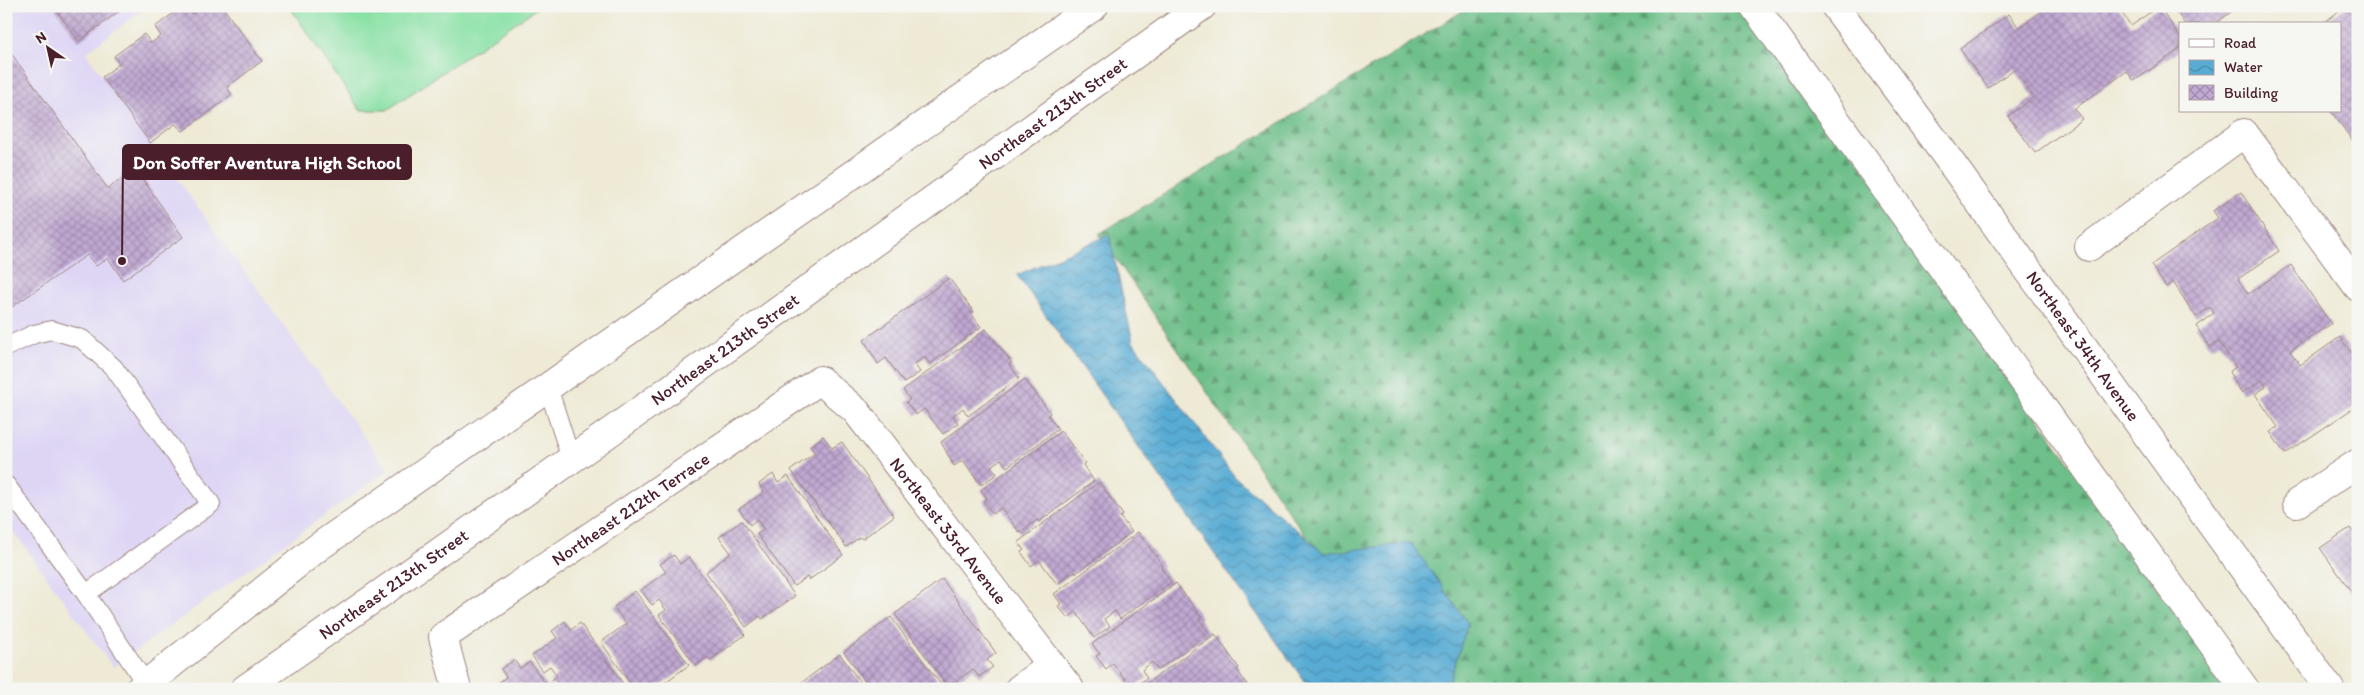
<svg xmlns="http://www.w3.org/2000/svg" width="2364" height="695" font-family="Itim,sans-serif">
	<style>
		.built { fill: #ded5f5 }
		.grass { fill: #89e1a5; stroke: #6a8068 }
		.forest { fill: url(#forest-firs); stroke: #5c6f5a }
		.water { fill: url(#water-waves); stroke: #516680 }
		.building { fill: url(#building-cross-hatch) }
		.lines { fill: none; stroke-linecap: round; stroke-linejoin: round }
		.lane-casing { stroke: #9c8480; stroke-width: 20 }
		.street-casing { stroke: #9c8480; stroke-width: 30 }
		.secondary-casing { stroke: #9c8480; stroke-width: 30 }
		.lane { stroke: #fff; stroke-width: 18 }
		.street { stroke: #fff; stroke-width: 28 }
		.secondary { stroke: #fff; stroke-width: 28 }
		.labels { text-anchor: middle; dominant-baseline: central; stroke-width: 5; stroke-linejoin: round; paint-order: stroke }
		.street-label { font-size: 18px; fill: #4a1f2b; stroke: #f6f6f2 }
		.leader { fill: none; stroke: #4a1f2b; stroke-width: 2 }
		.callout-dot { fill: #4a1f2b; stroke: #f6f6f2; stroke-width: 2 }
		.callout { fill: #4a1f2b; stroke: #4a1f2b; stroke-width: 2 }
		.callout-label { font-size: 19px; text-anchor: middle; font-weight: bold; fill: #fff }
	</style>
	<defs>
		<pattern id="forest-firs" width="22" height="20" patternUnits="userSpaceOnUse" patternTransform="scale(1.25)"><rect width="22" height="20" fill="#6ebf8a"/><path d="M5 1l3.5 6h-7zM16 11l3.5 6h-7z" fill="#5c9b71"/></pattern>
		<pattern id="water-waves" width="16" height="10" patternUnits="userSpaceOnUse" patternTransform="scale(1.25)"><rect width="16" height="10" fill="#58acd4"/><path d="M0 5q4-4 8 0t8 0" fill="none" stroke="#4b8bac"/></pattern>
		<pattern id="building-cross-hatch" width="8" height="8" patternUnits="userSpaceOnUse" patternTransform="scale(1.25)"><rect width="8" height="8" fill="#c0a9d2"/><path d="M0 0l8 8M0 8l8-8" fill="none" stroke="#9e89ab"/></pattern>
	</defs>
	<rect width="100%" height="100%" fill="#f6f6f2"/>
	<filter id="ink" filterUnits="userSpaceOnUse"><feTurbulence type="fractalNoise" baseFrequency=".02" numOctaves="2"/><feDisplacementMap in="SourceGraphic" scale="10" xChannelSelector="R" yChannelSelector="G"/><feConvolveMatrix kernelMatrix="1 2 1 2 8 2 1 2 1" color-interpolation-filters="sRGB"/></filter>
	<filter id="wash" filterUnits="userSpaceOnUse"><feTurbulence type="fractalNoise" baseFrequency=".0096" numOctaves="4" result="noise"/><feDisplacementMap in="SourceGraphic" scale="20" xChannelSelector="R" yChannelSelector="G"/><feGaussianBlur stdDeviation="1.12" result="paint"/><feColorMatrix in="noise" values="0 0 0 0 0 0 0 0 0 0 0 0 0 0 0 0 0 1.4 0 .05"/><feComposite in="paint" operator="in"/></filter>
	<g filter="url(#wash)">
		<rect width="100%" height="100%" fill="#eeead5"/>
		<!-- built -->
		<path class="built" d="M6,6h142l-62,47 302,417 -275,197 -107,-145z"/>
		<!-- grass -->
		<path class="grass" d="M289,6h251l-153,104h-27z"/>
		<!-- forest -->
		<path class="forest" d="M1471,6h279l478,683h-818l-311,-455z"/>
		<!-- water -->
		<path class="water" d="M1109,235l24,107 102,135 89,76 87,-10 57,80 -21,66h-137l-293,-414z"/>
		<g id="blocks">
			<!-- building -->
			<g class="building">
				<path d="M53,6h73l-47,35z"/>
				<path d="M183,6h3l6,8 10,-8h20l40,55 -35,26 5,8 -49,36 -8,-7 -25,19 -48,-66 17,-13 -5,-8 30,-22 7,9 10,-7 -6,-9z"/>
				<path d="M2049,6h68l14,20 28,-20 21,31v12l-46,32 -7,-10 -53,38 8,10 -47,34 -27,-37 26,-19 -20,-28 -26,19 -28,-39 49,-35 10,14z"/>
				<path d="M2172,6h67l-24,18h-30z"/>
				<path d="M2346,6h12v142l-27,-37h9v-87h-18z"/>
				<path d="M6,46l102,143 27,-21 48,69 -60,43 -15,-22 -12,8 -9,-11 -81,56z"/>
				<path d="M2241,192l38,59 -41,28 10,15 43,-29 40,59 -41,27 10,14 40,-28 18,25v49l-3,-4 -70,47 -15,-22 8,-5 -23,-33 11,-7 -4,-7 -20,13 -13,-21 7,-5 -17,-25 -9,5 -14,-21 18,-13 -4,-6 -14,10 -23,-35 -7,5 -15,-22 67,-47 -5,-7z"/>
				<path d="M949,278l25,34 -3,1 10,14 -51,37 -5,-7 -11,7 6,8 -16,11 -18,-25 -8,6 -14,-24z"/>
				<path d="M986,329l26,34 -3,1 10,14 -51,38 -5,-8 -10,8 5,7 -15,11 -19,-25 -8,6 -10,-13 4,-2 -7,-10z"/>
				<path d="M1025,379l25,34 -2,2 10,14 -51,38 -6,-8 -10,7 6,8 -16,11 -18,-25 -9,6 -13,-24z"/>
				<path d="M1061,431l24,32 -2,2 11,16 -55,41 -2,-2 -17,13 -19,-25 -8,6 -10,-13 4,-3 -6,-8z"/>
				<path d="M823,436l9,12 10,-6 52,74 -32,23 -2,-2 -14,10 -55,-77 24,-17 -5,-7z"/>
				<path d="M773,474l5,9 10,-7 55,79 -34,25 -2,-3 -13,9 -37,-52 7,-4 -7,-11 -7,6 -11,-16 25,-17 -5,-8z"/>
				<path d="M1099,482l24,33 -3,2 12,15 -56,41 -1,-2 -18,13 -18,-24 -8,6 -10,-14 3,-2 -6,-8z"/>
				<path d="M742,521l53,75 -33,23 -2,-3 -14,11 -40,-55 25,-19 -12,-16z"/>
				<path d="M2350,528l8,10v63l-38,-53z"/>
				<path d="M1138,532l25,34 -2,2 10,14 -51,37 -5,-8 -11,8 6,7 -16,12 -18,-26 -8,6 -10,-12 3,-2 -7,-10z"/>
				<path d="M674,555l6,9 9,-7 56,78 -35,25 -2,-3 -12,9 -37,-51 7,-5 -7,-10 -7,5 -11,-15 25,-18 -6,-8z"/>
				<path d="M942,579l54,74 -9,7 6,7 -14,10 -6,-8 -25,18 -53,-73z"/>
				<path d="M1176,583l25,34 -2,2 10,14 -51,37 -6,-8 -10,8 5,8 -15,11 -19,-26 -7,6 -10,-13 4,-2 -8,-10z"/>
				<path d="M635,591l54,74 -33,24 -2,-2 -3,2h-17l-33,-47 25,-18 -12,-17z"/>
				<path d="M891,617l53,72h-73l-27,-37z"/>
				<path d="M565,621l6,9 9,-7 47,66h-71l-6,-8 7,-5 -7,-10 -7,5 -11,-15 25,-18 -5,-7z"/>
				<path d="M1215,634l24,34 -2,2 10,14 -7,5h-101z"/>
				<path d="M840,654l25,35h-72z"/>
				<path d="M514,660l6,8 10,-6 19,27h-59l16,-12 -5,-8z"/>
			</g>
		</g>
	</g>
	<g filter="url(#ink)">
		<use href="#blocks" fill-opacity="0" stroke="#9c8480" stroke-width="1"/>
		<g class="lines">
			<!-- lane casing -->
			<g class="lane-casing">
				<g id="lane">
					<path d="M6,347l28,-13 18,-4 30,9 32,29 97,136 -125,90"/>
					<path d="M548,387l23,72"/>
					<path d="M6,485l80,109 60,90"/>
				</g>
			</g>
			<!-- street casing -->
			<g class="street-casing">
				<g id="street">
					<path d="M2089,247l155,-114 114,154"/>
					<path d="M2297,503l61,-40"/>
					<path id="s1" d="M457,689l-14,-52 377,-257 36,31 214,278"/>
					<path d="M1019,689l32,-24"/>
				</g>
			</g>
			<!-- secondary casing -->
			<g class="secondary-casing">
				<g id="secondary">
					<path d="M1754,6l491,683"/>
					<path id="s2" d="M1835,6l106,143 389,540"/>
					<path d="M140,689l177,-141 777,-542"/>
					<path id="s3" d="M245,689l375,-264 582,-419"/>
				</g>
			</g>
			<!-- lane -->
			<use href="#lane" class="lane"/>
			<!-- street -->
			<use href="#street" class="street"/>
			<!-- secondary -->
			<use href="#secondary" class="secondary"/>
		</g>
	</g>
	<g class="labels">
		<!-- street labels -->
		<g class="street-label">
			<text stroke="none"><textPath href="#s3" startOffset="992">Northeast 213th Street</textPath></text>
			<text stroke="none"><textPath href="#s2" startOffset="421">Northeast 34th Avenue</textPath></text>
			<text stroke="none"><textPath href="#s3" startOffset="588">Northeast 213th Street</textPath></text>
			<text stroke="none"><textPath href="#s1" startOffset="281">Northeast 212th Terrace</textPath></text>
			<text stroke="none"><textPath href="#s1" startOffset="709">Northeast 33rd Avenue</textPath></text>
			<text stroke="none"><textPath href="#s3" startOffset="182">Northeast 213th Street</textPath></text>
		</g>
	</g>
	<!-- callouts -->
	<path class="leader" d="M122 261L123 162"/>
	<circle class="callout-dot" cx="122" cy="261" r="5"/>
	<rect class="callout" x="123" y="145" width="288" height="34" rx="5"/>
	<g class="callout-label">
		<text x="267" y="169">Don Soffer Aventura High School</text>
	</g>
	<!-- margin -->
	<rect width="2364" height="695" fill="none" stroke="#f6f6f2" stroke-width="25"/>
	<!-- legend -->
	<rect x="2179" y="22" width="162" height="90" fill="#f6f6f2" stroke="#b1a0a2"/>
	<rect x="2189" y="39" width="25" height="8" fill="#ffffff" stroke="#b1a0a2"/>
	<text x="2224" y="48" font-size="15" fill="#4a1f2b">Road</text>
	<rect x="2189" y="60" width="25" height="15" fill="url(#water-waves)" stroke="#b1a0a2"/>
	<text x="2224" y="72" font-size="15" fill="#4a1f2b">Water</text>
	<rect x="2189" y="85" width="25" height="15" fill="url(#building-cross-hatch)" stroke="#b1a0a2"/>
	<text x="2224" y="98" font-size="15" fill="#4a1f2b">Building</text>
	<!-- north arrow -->
	<g transform="translate(48 48) rotate(326)" stroke="#f6f6f2" stroke-width="4" paint-order="stroke">
	<path d="M0-4L9 19L0 12L-9 19Z" fill="#4a1f2b"/>
	<text y="-8" font-size="14" font-weight="bold" text-anchor="middle" fill="#4a1f2b">N</text>
	</g>
</svg>
